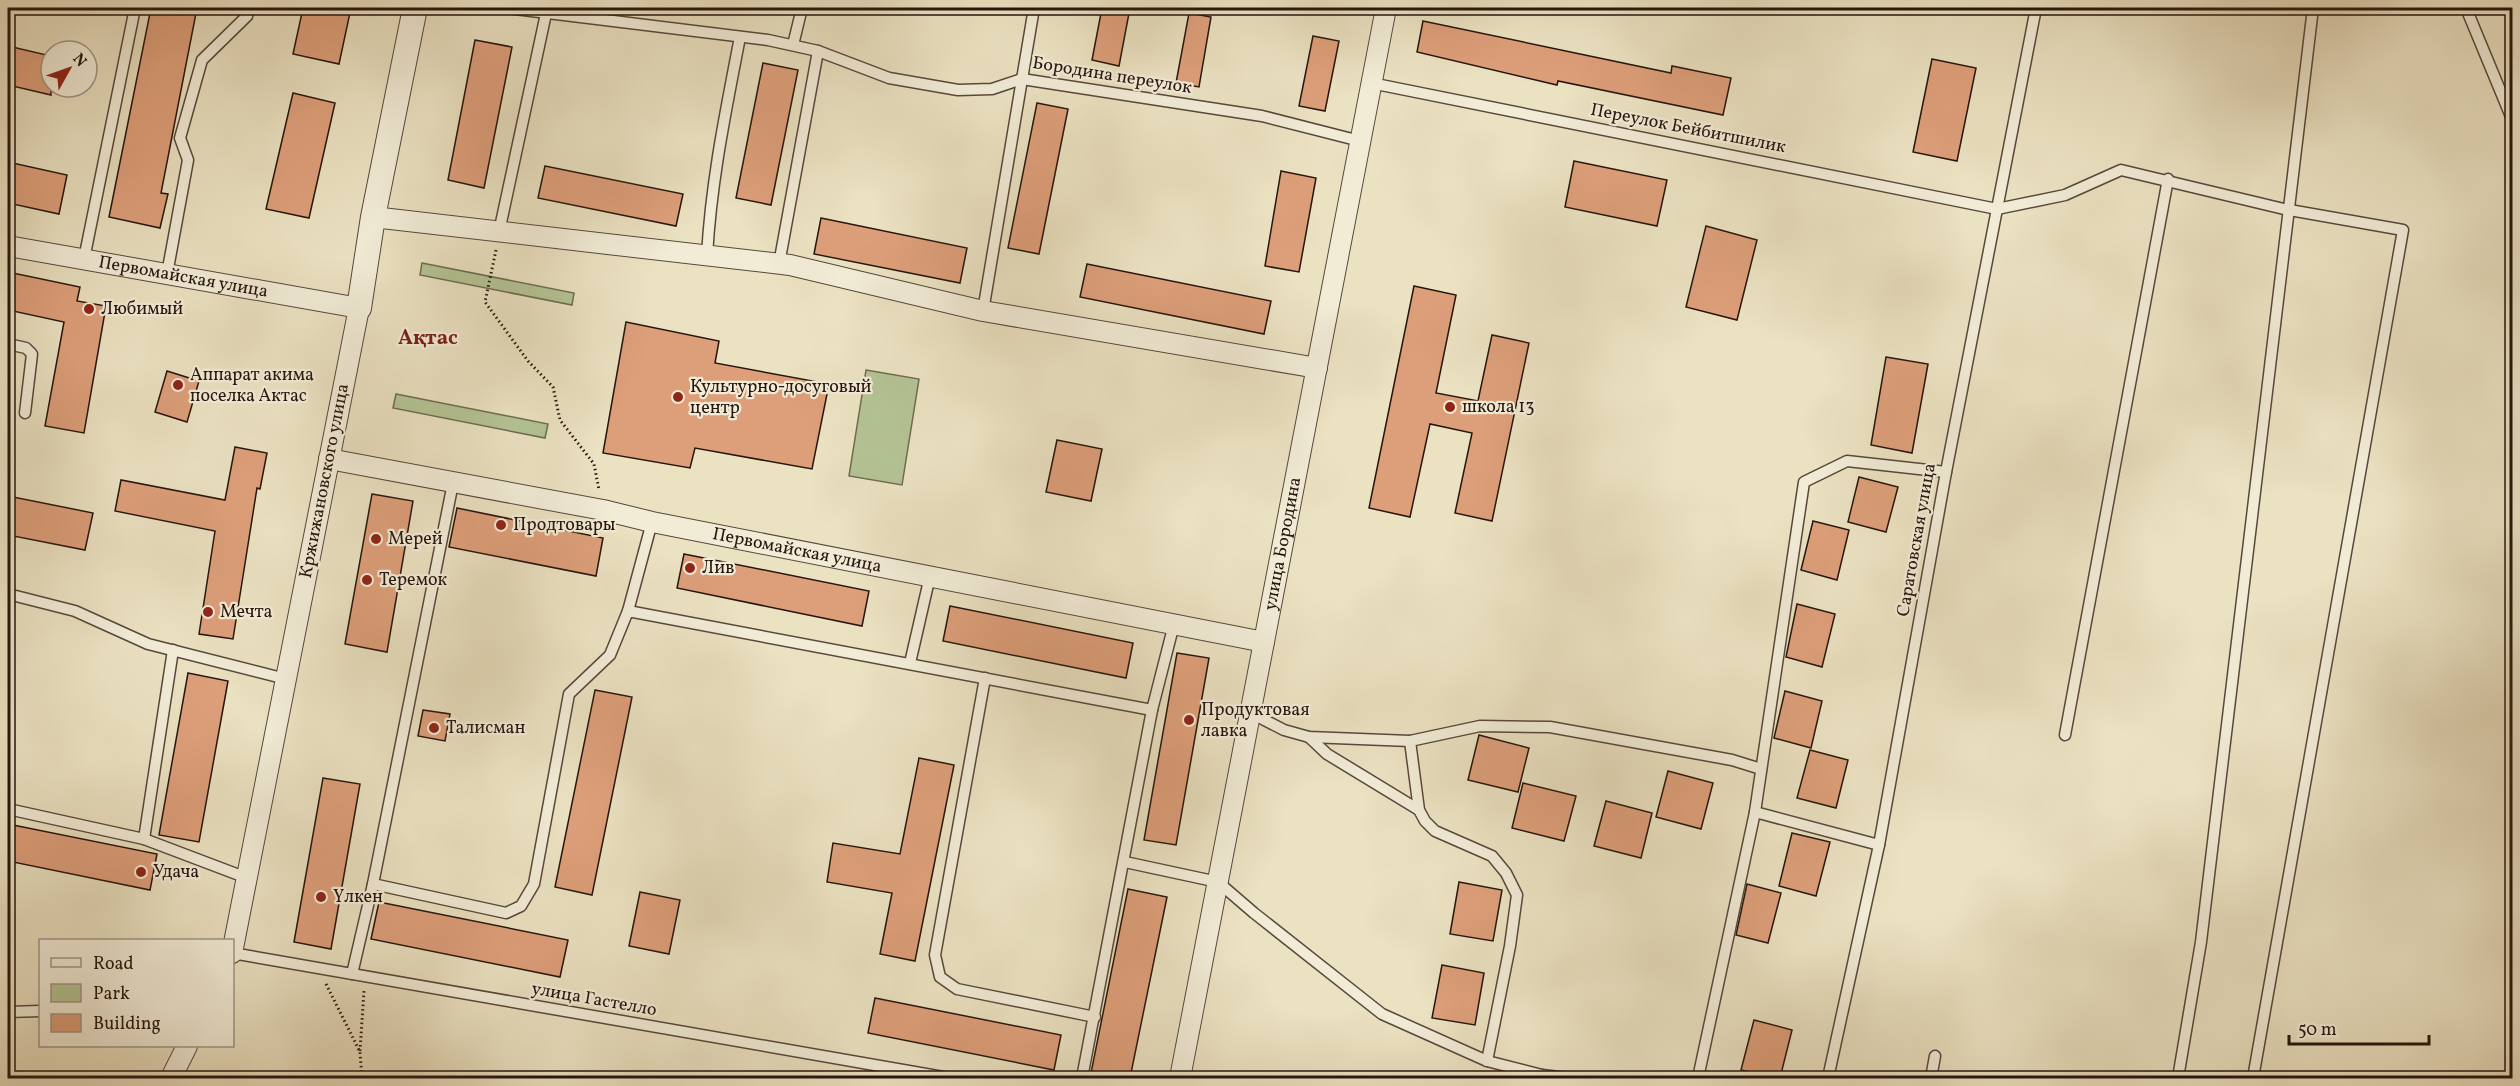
<svg xmlns="http://www.w3.org/2000/svg" width="2520" height="1086" font-family="Vollkorn,serif">
	<style>
		.green { fill: #b4c495; stroke: #6d6c52; stroke-width: 1.5 }
		.building { fill: #dd9f7a; stroke: #26150e; stroke-width: 1.5 }
		.lines { fill: none; stroke-linecap: round; stroke-linejoin: round }
		.service-casing { stroke: #57483b; stroke-width: 13 }
		.minor-casing { stroke: #57483b; stroke-width: 22 }
		.tertiary-casing { stroke: #57483b; stroke-width: 26 }
		.path { stroke: #26150e; stroke-width: 3; stroke-dasharray: 1.5 3; stroke-linecap: butt }
		.service { stroke: #f2ecd7; stroke-width: 10 }
		.minor { stroke: #f2ecd7; stroke-width: 20 }
		.tertiary { stroke: #f2ecd7; stroke-width: 24 }
		.poi-dot { fill: #8f2418; stroke: #f2ecd7; stroke-width: 2 }
		.labels { text-anchor: middle; dominant-baseline: central; stroke-width: 4.5; stroke-linejoin: round; paint-order: stroke }
		.street-label { font-size: 18px; fill: #26150e; stroke: #f2ecd7 }
		.poi-label { font-size: 18px; fill: #26150e; stroke: #f2ecd7; text-anchor: start }
		.quarter-label { font-size: 21px; font-weight: bold; fill: #7a1f14; stroke: #f2ecd7 }
	</style>
	<rect width="100%" height="100%" fill="#ebe2c2"/>
	<filter id="stains"><feTurbulence type="fractalNoise" baseFrequency=".00333" numOctaves="4"/><feColorMatrix values="0 0 0 0 .2 0 0 0 0 .09 0 0 0 0 .02 0 0 0 .5 -.17"/></filter>
	<radialGradient id="worn" r=".72"><stop offset=".6" stop-color="#630" stop-opacity="0"/><stop offset="1" stop-color="#630" stop-opacity=".3"/></radialGradient>
	<!-- green -->
	<g class="green">
		<path d="M422,263l152,30 -2,12 -152,-30z"/>
		<path d="M866,370l53,9 -17,106 -53,-9z"/>
		<path d="M396,394l152,30 -3,14 -152,-30z"/>
	</g>
	<!-- building -->
	<g class="building">
		<path d="M151,8h46l-36,185 7,1 -8,34 -51,-11z"/>
		<path d="M303,8h48l-12,56 -46,-10z"/>
		<path d="M1102,8h28l-11,58 -27,-6z"/>
		<path d="M1189,13l22,4 -12,70 -23,-4z"/>
		<path d="M1423,21l248,52 1,-7 59,12 -8,37 -165,-34 -1,4 -140,-33z"/>
		<path d="M1313,36l26,5 -14,70 -26,-5z"/>
		<path d="M475,40l37,7 -28,141 -36,-8z"/>
		<path d="M8,46l43,10v39l-43,-10z"/>
		<path d="M1932,59l44,9 -19,93 -44,-9z"/>
		<path d="M763,63l35,7 -27,135 -35,-7z"/>
		<path d="M293,93l42,10 -26,115 -43,-9z"/>
		<path d="M1037,103l31,6 -29,145 -31,-6z"/>
		<path d="M1574,161l93,19 -10,46 -92,-19z"/>
		<path d="M8,162l59,13 -8,39 -51,-11z"/>
		<path d="M545,166l138,28 -7,32 -138,-28z"/>
		<path d="M1281,171l35,7 -17,94 -34,-6z"/>
		<path d="M821,218l146,30 -7,35 -146,-29z"/>
		<path d="M1706,226l51,14 -20,80 -51,-13z"/>
		<path d="M1087,264l184,37 -7,33 -184,-37z"/>
		<path d="M8,272l72,15 -3,14 29,5 -22,127 -39,-7 19,-104 -56,-12z"/>
		<path d="M1414,286l42,9 -20,98 42,8 14,-66 37,8 -37,178 -37,-8 17,-80 -42,-9 -20,93 -41,-9z"/>
		<path d="M626,322l93,19 -4,22 114,21 -17,85 -117,-21 -5,20 -87,-15z"/>
		<path d="M1886,357l42,7 -16,89 -41,-8z"/>
		<path d="M167,371l32,10 -12,41 -32,-10z"/>
		<path d="M1057,440l45,9 -11,52 -45,-9z"/>
		<path d="M235,447l32,6 -7,36 -3,-1 -24,151 -34,-5 16,-103 -100,-20 6,-31 104,20z"/>
		<path d="M1859,477l39,10 -12,45 -38,-10z"/>
		<path d="M372,494l41,7 -26,151 -42,-8z"/>
		<path d="M8,496l85,17 -8,37 -77,-15z"/>
		<path d="M457,508l146,30 -7,38 -147,-29z"/>
		<path d="M1813,521l36,9 -12,50 -36,-10z"/>
		<path d="M684,554l185,37 -7,35 -185,-38z"/>
		<path d="M1797,604l38,10 -13,53 -36,-10z"/>
		<path d="M950,606l183,37 -7,35 -183,-37z"/>
		<path d="M1177,653l32,5 -33,187 -32,-5z"/>
		<path d="M188,673l40,8 -29,161 -40,-7z"/>
		<path d="M595,690l37,7 -40,198 -37,-8z"/>
		<path d="M1785,691l37,10 -11,47 -37,-10z"/>
		<path d="M423,710l27,4 -5,27 -27,-5z"/>
		<path d="M1479,735l50,13 -11,44 -50,-12z"/>
		<path d="M1810,750l38,10 -12,48 -39,-10z"/>
		<path d="M919,758l35,7 -39,196 -35,-7 12,-61 -65,-11 6,-39 67,11z"/>
		<path d="M1668,771l45,12 -12,46 -45,-12z"/>
		<path d="M323,778l37,6 -29,165 -37,-7z"/>
		<path d="M1523,783l53,13 -12,45 -52,-13z"/>
		<path d="M1606,801l46,12 -11,45 -47,-12z"/>
		<path d="M8,824l149,30 -7,36 -142,-29z"/>
		<path d="M1792,833l38,9 -14,54 -37,-10z"/>
		<path d="M1459,882l43,8 -9,51 -43,-7z"/>
		<path d="M1747,884l34,9 -13,50 -32,-8z"/>
		<path d="M1128,889l39,8 -37,181h-14l-25,-5z"/>
		<path d="M640,892l40,8 -11,54 -40,-8z"/>
		<path d="M379,902l189,38 -8,37 -189,-38z"/>
		<path d="M1442,965l42,8 -9,52 -43,-7z"/>
		<path d="M875,998l186,37 -7,35 -186,-37z"/>
		<path d="M1754,1020l38,10 -12,48 -39,-8z"/>
	</g>
	<g class="lines">
		<!-- service casing -->
		<g class="service-casing">
			<g id="service">
				<path d="M507,8l261,32 50,11 71,27 69,12 34,-1 30,-10 240,37 98,25"/>
				<path d="M2466,8l46,111"/>
				<path d="M793,45l9,-37"/>
				<path d="M1371,83l626,126 68,-14 56,-25 163,39 119,21 -150,848"/>
				<path d="M499,232l48,-223"/>
				<path d="M707,256c4,-75 19,-146 33,-219"/>
				<path d="M84,259l51,-251"/>
				<path d="M779,264l39,-213"/>
				<path d="M167,274l21,-114 -8,-22 22,-78 45,-44 -4,-8"/>
				<path d="M983,311l51,-303"/>
				<path d="M8,344l18,4 6,6 -7,59"/>
				<path d="M8,594l67,17 73,33 138,35"/>
				<path d="M628,611l24,-89"/>
				<path d="M910,663l20,-87"/>
				<path d="M985,678l-50,277 5,22 17,12 138,28"/>
				<path d="M1251,713l33,17 25,7 101,4 70,-15 70,1 182,33 29,9"/>
				<path d="M2065,735l103,-556"/>
				<path d="M1309,737l18,17 92,56"/>
				<path d="M1410,741l9,69 6,11 10,10 57,25 14,17 11,22 -7,51 -23,115"/>
				<path d="M8,809l136,30 103,39"/>
				<path d="M1755,812l124,33"/>
				<path d="M144,839l29,-189"/>
				<path d="M1125,862l93,20 36,31 128,101 105,47 55,14"/>
				<path d="M373,884l133,29 15,-7 13,-22 35,-190 41,-39 18,-44 524,99"/>
				<path d="M232,953l717,125"/>
				<path d="M352,974l21,-90 80,-401"/>
				<path d="M8,1012l32,-1"/>
				<path d="M1082,1078l70,-368 22,-86"/>
				<path d="M1541,1078l1,-3 26,3"/>
				<path d="M1698,1078l57,-266 49,-330 43,-21 99,11"/>
				<path d="M1828,1078l51,-233 67,-373 90,-464"/>
				<path d="M1931,1078l4,-22"/>
				<path d="M2178,1078l23,-136 112,-934"/>
			</g>
		</g>
		<!-- minor casing -->
		<g class="minor-casing">
			<g id="minor">
				<path d="M373,217l417,48 193,46 334,57"/>
				<path id="s1" d="M8,246l351,62 -127,645"/>
				<path id="s2" d="M329,459l274,51 49,12 612,120"/>
				<path d="M171,1078l16,-32"/>
				<path id="s3" d="M1180,1078l206,-1070"/>
			</g>
		</g>
		<!-- tertiary casing -->
		<g class="tertiary-casing">
			<path id="tertiary" d="M359,308l14,-91 42,-209"/>
		</g>
		<!-- path -->
		<g class="path">
			<path d="M496,250l-11,52 43,59 25,26 7,33 34,44 5,26"/>
			<path d="M326,984l34,68 2,26"/>
			<path d="M360,1051l4,-60"/>
		</g>
		<!-- service -->
		<use href="#service" class="service"/>
		<!-- minor -->
		<use href="#minor" class="minor"/>
		<!-- tertiary -->
		<use href="#tertiary" class="tertiary"/>
	</g>
	<!-- markers -->
	<g class="poi-dot">
		<circle cx="89" cy="309" r="6"/>
		<circle cx="178" cy="385" r="6"/>
		<circle cx="678" cy="397" r="6"/>
		<circle cx="1450" cy="407" r="6"/>
		<circle cx="501" cy="525" r="6"/>
		<circle cx="376" cy="539" r="6"/>
		<circle cx="690" cy="568" r="6"/>
		<circle cx="367" cy="580" r="6"/>
		<circle cx="208" cy="612" r="6"/>
		<circle cx="1189" cy="720" r="6"/>
		<circle cx="434" cy="728" r="6"/>
		<circle cx="141" cy="872" r="6"/>
		<circle cx="321" cy="897" r="6"/>
	</g>
	<g class="labels">
		<!-- street labels -->
		<g class="street-label">
			<text transform="translate(1112 76) rotate(9)">Бородина переулок</text>
			<text transform="translate(1688 129) rotate(11)">Переулок Бейбитшилик</text>
			<text stroke="none"><textPath href="#s1" startOffset="178">Первомайская улица</textPath></text>
			<text transform="translate(325 481) rotate(-79)">Кржижановского улица</text>
			<text transform="translate(1917 540) rotate(-80)">Саратовская улица</text>
			<text stroke="none"><textPath href="#s3" startOffset="544">улица Бородина</textPath></text>
			<text stroke="none"><textPath href="#s2" startOffset="477">Первомайская улица</textPath></text>
			<text transform="translate(594 1000) rotate(10)">улица Гастелло</text>
		</g>
		<!-- poi labels -->
		<g class="poi-label">
			<text x="101" y="309">Любимый</text>
			<text x="190" y="375">Аппарат акима<tspan x="190" dy="21">поселка Актас</tspan></text>
			<text x="690" y="387">Культурно-досуговый<tspan x="690" dy="21">центр</tspan></text>
			<text x="1462" y="407">школа 13</text>
			<text x="513" y="525">Продтовары</text>
			<text x="388" y="539">Мерей</text>
			<text x="702" y="568">Лив</text>
			<text x="379" y="580">Теремок</text>
			<text x="220" y="612">Мечта</text>
			<text x="1201" y="710">Продуктовая<tspan x="1201" dy="21">лавка</tspan></text>
			<text x="446" y="728">Талисман</text>
			<text x="153" y="872">Удача</text>
			<text x="333" y="897">Yлкен</text>
		</g>
		<!-- quarter labels -->
		<g class="quarter-label">
			<text x="428" y="338">Ақтас</text>
		</g>
	</g>
	<!-- margin -->
	<rect width="2520" height="1086" fill="none" stroke="#ebe2c2" stroke-width="30"/>
	<rect x="9" y="9" width="2502" height="1068" fill="none" stroke="#26150e" stroke-width="3"/>
	<rect x="15" y="15" width="2490" height="1056" fill="none" stroke="#26150e" stroke-width="1.5"/>
	<!-- legend -->
	<rect x="39" y="939" width="195" height="108" fill="#f2ecd7" stroke="#a09687" stroke-width="1.5"/>
	<rect x="51" y="958" width="30" height="9" fill="#f2ecd7" stroke="#a09687" stroke-width="1.5"/>
	<text x="93" y="969" font-size="18" fill="#26150e">Road</text>
	<rect x="51" y="984" width="30" height="18" fill="#b4c495" stroke="#a09687" stroke-width="1.5"/>
	<text x="93" y="999" font-size="18" fill="#26150e">Park</text>
	<rect x="51" y="1014" width="30" height="18" fill="#dd9f7a" stroke="#a09687" stroke-width="1.5"/>
	<text x="93" y="1029" font-size="18" fill="#26150e">Building</text>
	<!-- north arrow -->
	<g transform="translate(69 69) rotate(50)"><circle r="28" fill="#f2ecd7" stroke="#a09687" stroke-width="1.5"/>
	<path d="M0-4.5L10 22L0 15L-10 22Z" fill="#8f2418"/>
	<text y="-9" font-size="16" font-weight="bold" text-anchor="middle" fill="#26150e">N</text>
	</g>
	<!-- scale -->
	<path d="M2289 1035v9h140v-9" fill="none" stroke="#26150e" stroke-width="3"/>
	<text x="2298" y="1035" font-size="18" fill="#26150e" stroke="#f2ecd7" stroke-width="4.5" paint-order="stroke">50 m</text>
	<rect width="100%" height="100%" filter="url(#stains)"/>
	<rect width="100%" height="100%" fill="url(#worn)"/>
</svg>
